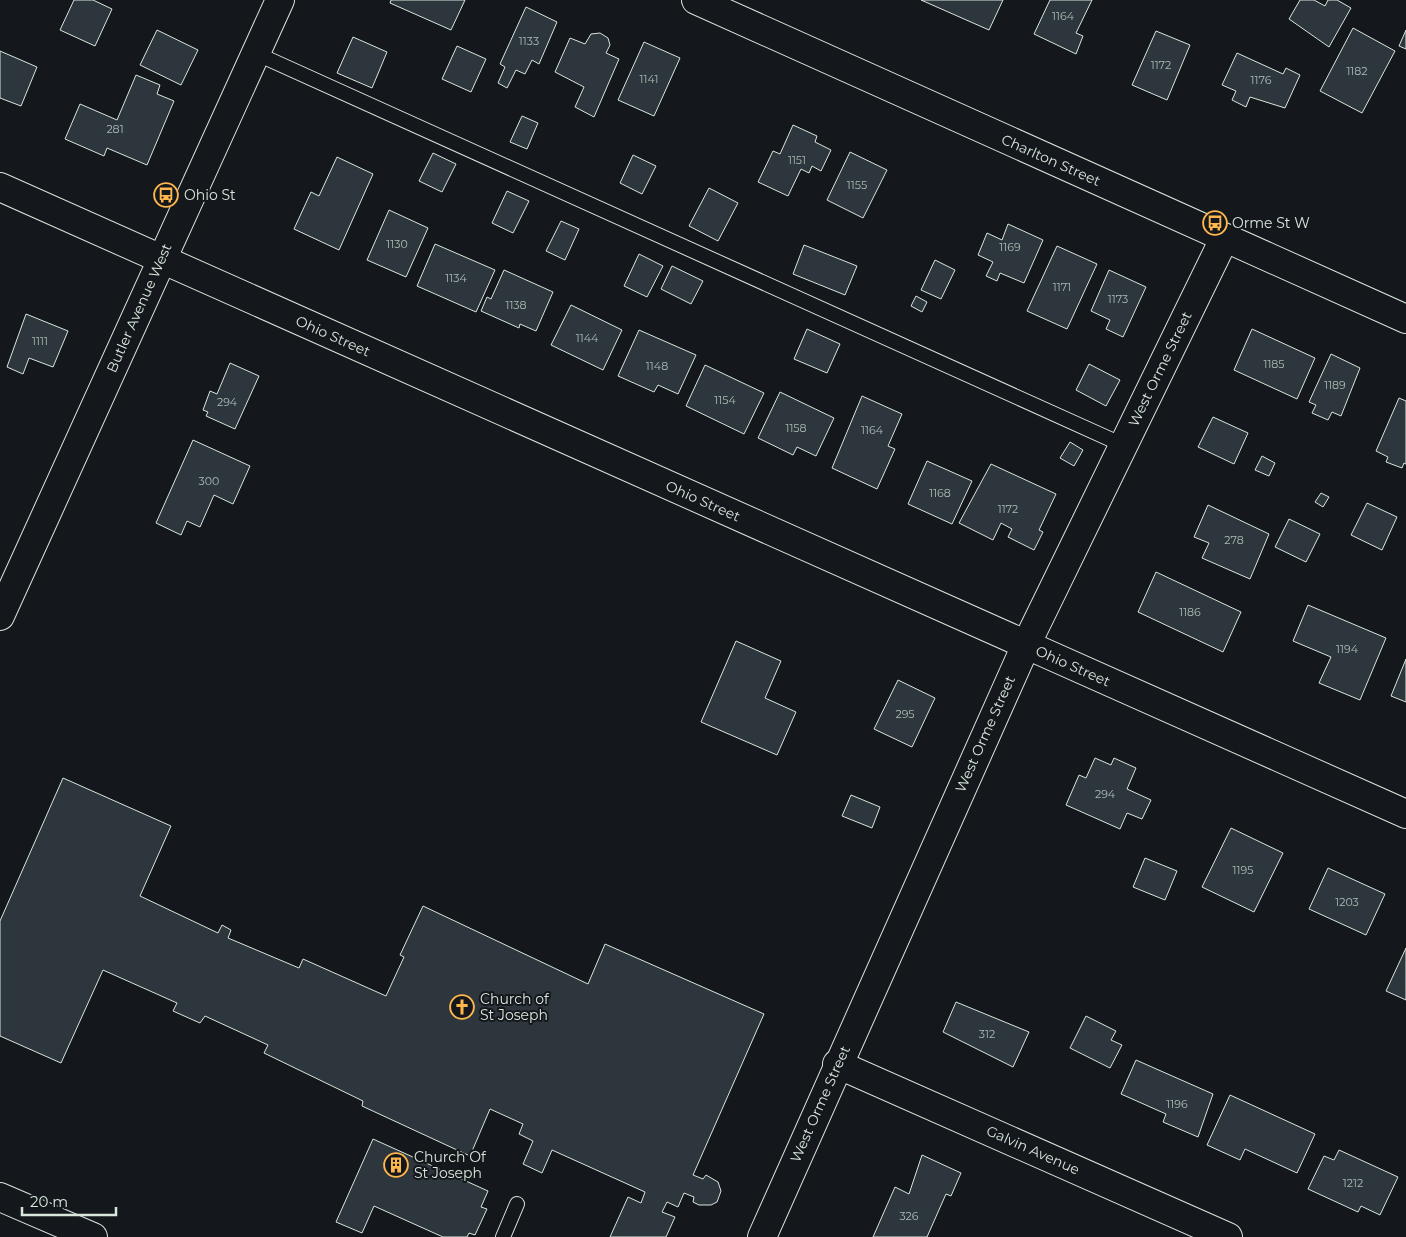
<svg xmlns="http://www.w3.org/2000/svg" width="1406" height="1237" font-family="Montserrat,sans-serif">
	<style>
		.building { fill: #2c363c; stroke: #d8e6dc }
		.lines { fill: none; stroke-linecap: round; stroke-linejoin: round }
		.service-casing { stroke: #d8e6dc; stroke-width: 16 }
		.minor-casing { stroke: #d8e6dc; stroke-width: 30 }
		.tertiary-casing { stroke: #d8e6dc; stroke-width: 30 }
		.service { stroke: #14181c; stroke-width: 14 }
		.minor { stroke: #14181c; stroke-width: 28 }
		.tertiary { stroke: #14181c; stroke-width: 28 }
		.labels { text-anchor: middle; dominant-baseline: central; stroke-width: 4; stroke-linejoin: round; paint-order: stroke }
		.number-label { font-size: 11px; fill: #adbab4 }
		.street-label { font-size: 14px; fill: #d8e6dc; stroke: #14181c }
		.poi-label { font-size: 14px; fill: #d8e6dc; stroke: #14181c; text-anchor: start }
	</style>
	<rect width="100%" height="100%" fill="#14181c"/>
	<!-- building -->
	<g class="building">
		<path d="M74,0h19l19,9 -17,37 -35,-16z"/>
		<path d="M391,0h74l-14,30 -61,-27z"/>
		<path d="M921,0h82l-14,30z"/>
		<path d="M1050,0h42l-16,33 7,3 -7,18 -42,-20z"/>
		<path d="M1300,0h14l11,6 3,-6h9l14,8 -22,39 -40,-28z"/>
		<path d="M526,7l31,15 -18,42 -7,-4 -7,14 -9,-4 -9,18 -9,-5 7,-16 -5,-3z"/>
		<path d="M1353,28l42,23 -33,62 -42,-22z"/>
		<path d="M157,30l41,20 -17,35 -41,-20z"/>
		<path d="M1406,30v19l-7,-3z"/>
		<path d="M1156,31l34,14 -23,55 -35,-15z"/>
		<path d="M600,33l8,5 2,7 -4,8 13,6 -25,58 -19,-10 9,-20 -29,-15 15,-34 15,6 6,-10z"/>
		<path d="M353,37l34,15 -15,36 -35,-15z"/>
		<path d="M644,42l36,16 -26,58 -36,-16z"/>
		<path d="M457,46l29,13 -15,33 -29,-13z"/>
		<path d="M0,51l37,16 -16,39 -21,-8z"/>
		<path d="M1237,53l46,21 3,-6 14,7 -15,33 -35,-11 -4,10 -14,-7 4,-9 -14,-6z"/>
		<path d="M136,75l24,10 -3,9 17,7 -27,64 -40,-17 -3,8 -39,-17 15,-35 37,16z"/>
		<path d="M522,116l16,7 -11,26 -17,-7z"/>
		<path d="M793,125l24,11 -2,6 16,8 -10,21 -9,-5 -3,7 -8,-4 -13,27 -30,-14 15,-31 7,3z"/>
		<path d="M850,152l37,18 -24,48 -36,-18z"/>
		<path d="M433,153l23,11 -14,28 -23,-11z"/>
		<path d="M633,155l23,11 -14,28 -22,-11z"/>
		<path d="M337,157l36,17 -34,76 -45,-21 17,-37 8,4z"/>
		<path d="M709,188l29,15 -20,38 -29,-15z"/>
		<path d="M507,191l22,10 -16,32 -21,-10z"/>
		<path d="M389,210l39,18 -22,49 -39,-17z"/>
		<path d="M561,221l18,8 -14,31 -19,-9z"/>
		<path d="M1008,224l35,16 -19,43 -24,-10 -3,8 -11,-5 7,-14 -15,-7 9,-22 15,7z"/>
		<path d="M435,244l60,26 -19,42 -59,-26z"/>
		<path d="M804,245l53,21 -12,29 -52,-21z"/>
		<path d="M1057,246l40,18 -30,65 -40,-18z"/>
		<path d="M639,254l24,12 -16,31 -23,-11z"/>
		<path d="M935,260l20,10 -14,29 -20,-9z"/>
		<path d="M672,266l31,15 -12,23 -30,-15z"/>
		<path d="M504,270l49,22 -17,39 -16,-7 -1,4 -38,-17 6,-14 4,2z"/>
		<path d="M1109,270l37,17 -23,50 -17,-8 4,-9 -19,-9z"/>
		<path d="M916,296l11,6 -5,10 -11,-6z"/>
		<path d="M571,305l51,25 -19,40 -52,-25z"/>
		<path d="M26,314l42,17 -15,36 -24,-9 -6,16 -16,-7z"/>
		<path d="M807,329l33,15 -13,29 -33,-14z"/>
		<path d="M1252,329l63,29 -18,41 -63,-29z"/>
		<path d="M639,330l57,25 -18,39 -20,-9 -4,7 -36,-16z"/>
		<path d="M1331,354l29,14 -19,48 -9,-4 -4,8 -16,-7 4,-8 -7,-3z"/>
		<path d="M230,363l29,13 -24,53 -29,-13 2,-4 -5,-2 7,-19 7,3z"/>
		<path d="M1089,364l31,16 -14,26 -30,-16z"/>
		<path d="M705,365l59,28 -20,41 -58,-28z"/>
		<path d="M780,392l54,26 -18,38 -19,-9 -4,8 -35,-17z"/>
		<path d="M862,396l40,18 -14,32 7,3 -18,40 -45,-21z"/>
		<path d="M1399,398l7,3v63l-2,-1 -2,5 -16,-6 2,-5 -12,-6z"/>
		<path d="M1213,417l35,16 -14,31 -36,-17z"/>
		<path d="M193,440l57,26 -17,38 -19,-9 -14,32 -13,-6 -6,14 -25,-12z"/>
		<path d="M1070,442l13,8 -9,16 -14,-8z"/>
		<path d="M1262,456l13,7 -6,13 -14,-6z"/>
		<path d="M927,461l45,20 -20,43 -44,-20z"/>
		<path d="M991,464l65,30 -17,36 4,2 -9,18 -26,-13 4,-8 -11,-6 -8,17 -34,-17z"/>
		<path d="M1321,493l8,4 -6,10 -8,-5z"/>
		<path d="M1367,503l30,14 -15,33 -31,-15z"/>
		<path d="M1208,505l61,29 -19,45 -48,-21 7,-15 -15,-6z"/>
		<path d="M1289,519l31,15 -14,28 -31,-15z"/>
		<path d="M1156,572l85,40 -18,40 -85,-40z"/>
		<path d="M1308,605l78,33 -26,62 -41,-17 12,-26 -38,-16z"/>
		<path d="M736,641l45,20 -16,37 31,14 -19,43 -76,-33z"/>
		<path d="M1406,659v43l-15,-6z"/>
		<path d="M898,680l37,18 -23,49 -38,-18z"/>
		<path d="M1095,758l16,7 3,-7 22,10 -9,21 24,11 -9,19 -15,-6 -7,16 -54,-24 13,-30 7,3z"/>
		<path d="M63,778l108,48 -31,70 78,37 4,-8 9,5 -3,8 71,30 4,-9 83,37 18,-39 -4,-2 23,-49 165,78 17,-40 159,70 -71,161 10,4 3,-4 12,7 3,9 -4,11 -6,3h-12l-6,-3 1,-5 -10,-4 -6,14 -11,-5 -5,10 13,5 -9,20h-56l18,-40 13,6 4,-11 -93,-42 -10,23 -19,-9 10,-23 -14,-7 4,-10 -33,-15 -20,47 -108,-50 1,-5 -99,-48 4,-8 -63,-29 -5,7 -27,-12 4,-8 -74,-33 -42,93 -61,-27v-115z"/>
		<path d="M851,795l29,12 -8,21 -30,-12z"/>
		<path d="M1231,828l52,25 -29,59 -52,-25z"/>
		<path d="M1145,858l32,13 -12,29 -32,-13z"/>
		<path d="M1328,868l57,26 -19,41 -57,-26z"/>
		<path d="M1406,948v52l-20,-9z"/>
		<path d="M956,1002l73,30 -16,35 -70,-35z"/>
		<path d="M1086,1016l30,15 -5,9 11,5 -12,23 -40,-20z"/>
		<path d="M1136,1060l77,34 -15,43 -35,-15 3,-8 -45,-20z"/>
		<path d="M1230,1095l85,39 -18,39 -52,-24 -5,11 -33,-15z"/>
		<path d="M373,1139l115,52 -7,16 6,2 -12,26 -6,-2 -2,4h-24l-69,-31 -12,27 -26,-11z"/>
		<path d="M1339,1150l59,27 -18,38 -19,-9 -3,6 -50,-23 16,-33 10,4z"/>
		<path d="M922,1155l39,18 -10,23 -5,-2 -19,43h-54l22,-50 14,7z"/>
	</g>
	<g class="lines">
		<!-- service casing -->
		<g class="service-casing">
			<g id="service">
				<path d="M255,53l868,392"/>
				<path d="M503,1237l14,-33"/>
			</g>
		</g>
		<!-- minor casing -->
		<g class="minor-casing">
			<g id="minor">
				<path d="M0,187l1406,627"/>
				<path d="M837,1064l391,173"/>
				<path d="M0,1197l93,40"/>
				<path d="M762,1237l264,-592 198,-406"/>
			</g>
		</g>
		<!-- tertiary casing -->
		<g class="tertiary-casing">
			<g id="tertiary">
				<path d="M696,0l710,319"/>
				<path d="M0,616l280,-616"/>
			</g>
		</g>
		<!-- service -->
		<use href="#service" class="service"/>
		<!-- minor -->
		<use href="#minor" class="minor"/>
		<!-- tertiary -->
		<use href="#tertiary" class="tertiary"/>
	</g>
	<!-- icons -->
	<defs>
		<g id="bus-ring" transform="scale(1.25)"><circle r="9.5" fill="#14181c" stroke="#ffb74d" stroke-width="1.5"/><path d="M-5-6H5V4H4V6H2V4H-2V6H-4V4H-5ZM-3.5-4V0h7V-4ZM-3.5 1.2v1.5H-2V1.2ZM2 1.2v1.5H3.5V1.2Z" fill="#ffb74d"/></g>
		<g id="church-ring" transform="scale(1.25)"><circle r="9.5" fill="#14181c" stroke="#ffb74d" stroke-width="1.5"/><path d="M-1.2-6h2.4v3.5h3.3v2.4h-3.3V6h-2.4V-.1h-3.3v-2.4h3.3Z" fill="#ffb74d"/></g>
		<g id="building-ring" transform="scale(1.25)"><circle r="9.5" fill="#14181c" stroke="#ffb74d" stroke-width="1.5"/><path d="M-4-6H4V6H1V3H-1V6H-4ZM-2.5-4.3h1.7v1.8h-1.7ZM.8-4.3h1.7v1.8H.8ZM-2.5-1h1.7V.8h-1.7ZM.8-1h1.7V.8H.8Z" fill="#ffb74d"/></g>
	</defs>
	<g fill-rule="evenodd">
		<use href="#bus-ring" x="166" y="195"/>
		<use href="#bus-ring" x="1215" y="223"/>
		<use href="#church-ring" x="462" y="1007"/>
		<use href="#building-ring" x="396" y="1165"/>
	</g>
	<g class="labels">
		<!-- number labels -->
		<g class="number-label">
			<text x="1063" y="16">1164</text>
			<text x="529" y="41">1133</text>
			<text x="1161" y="65">1172</text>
			<text x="1357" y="71">1182</text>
			<text x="649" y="79">1141</text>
			<text x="1261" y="80">1176</text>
			<text x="115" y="129">281</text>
			<text x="797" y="160">1151</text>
			<text x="857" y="185">1155</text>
			<text x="397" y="244">1130</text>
			<text x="1010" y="247">1169</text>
			<text x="456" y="278">1134</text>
			<text x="1062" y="287">1171</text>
			<text x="1118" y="299">1173</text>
			<text x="516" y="305">1138</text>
			<text x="587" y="338">1144</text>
			<text x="40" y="341">1111</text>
			<text x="1274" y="364">1185</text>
			<text x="657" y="366">1148</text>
			<text x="1335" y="385">1189</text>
			<text x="725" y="400">1154</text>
			<text x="227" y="402">294</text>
			<text x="796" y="428">1158</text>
			<text x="872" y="430">1164</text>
			<text x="209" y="481">300</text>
			<text x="940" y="493">1168</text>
			<text x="1008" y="509">1172</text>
			<text x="1234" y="540">278</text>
			<text x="1190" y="612">1186</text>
			<text x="1347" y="649">1194</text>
			<text x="905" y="714">295</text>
			<text x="1105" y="794">294</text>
			<text x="1243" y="870">1195</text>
			<text x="1347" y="902">1203</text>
			<text x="987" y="1034">312</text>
			<text x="1177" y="1104">1196</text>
			<text x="1353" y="1183">1212</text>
			<text x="909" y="1216">326</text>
		</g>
		<!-- street labels -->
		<g class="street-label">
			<text transform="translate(1051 160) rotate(24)">Charlton Street</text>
			<text transform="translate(139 308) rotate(-66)">Butler Avenue West</text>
			<text transform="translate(333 336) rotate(24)">Ohio Street</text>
			<text transform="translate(1160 369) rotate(-64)">West Orme Street</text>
			<text transform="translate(703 501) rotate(24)">Ohio Street</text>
			<text transform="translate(1073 666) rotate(24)">Ohio Street</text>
			<text transform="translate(985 734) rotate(-66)">West Orme Street</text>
			<text transform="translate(820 1104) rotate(-66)">West Orme Street</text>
			<text transform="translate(1033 1150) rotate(24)">Galvin Avenue</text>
		</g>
		<!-- poi labels -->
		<g class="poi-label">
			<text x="184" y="195">Ohio St</text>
			<text x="1232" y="223">Orme St W</text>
			<text x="480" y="999">Church of<tspan x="480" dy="16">St Joseph</tspan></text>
			<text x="414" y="1157">Church Of<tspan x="414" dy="16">St Joseph</tspan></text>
		</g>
	</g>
	<!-- scale -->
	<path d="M22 1207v8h94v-8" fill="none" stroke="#d8e6dc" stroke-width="2.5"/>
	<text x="30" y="1207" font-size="15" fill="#d8e6dc" stroke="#14181c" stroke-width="4" paint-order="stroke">20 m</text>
</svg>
